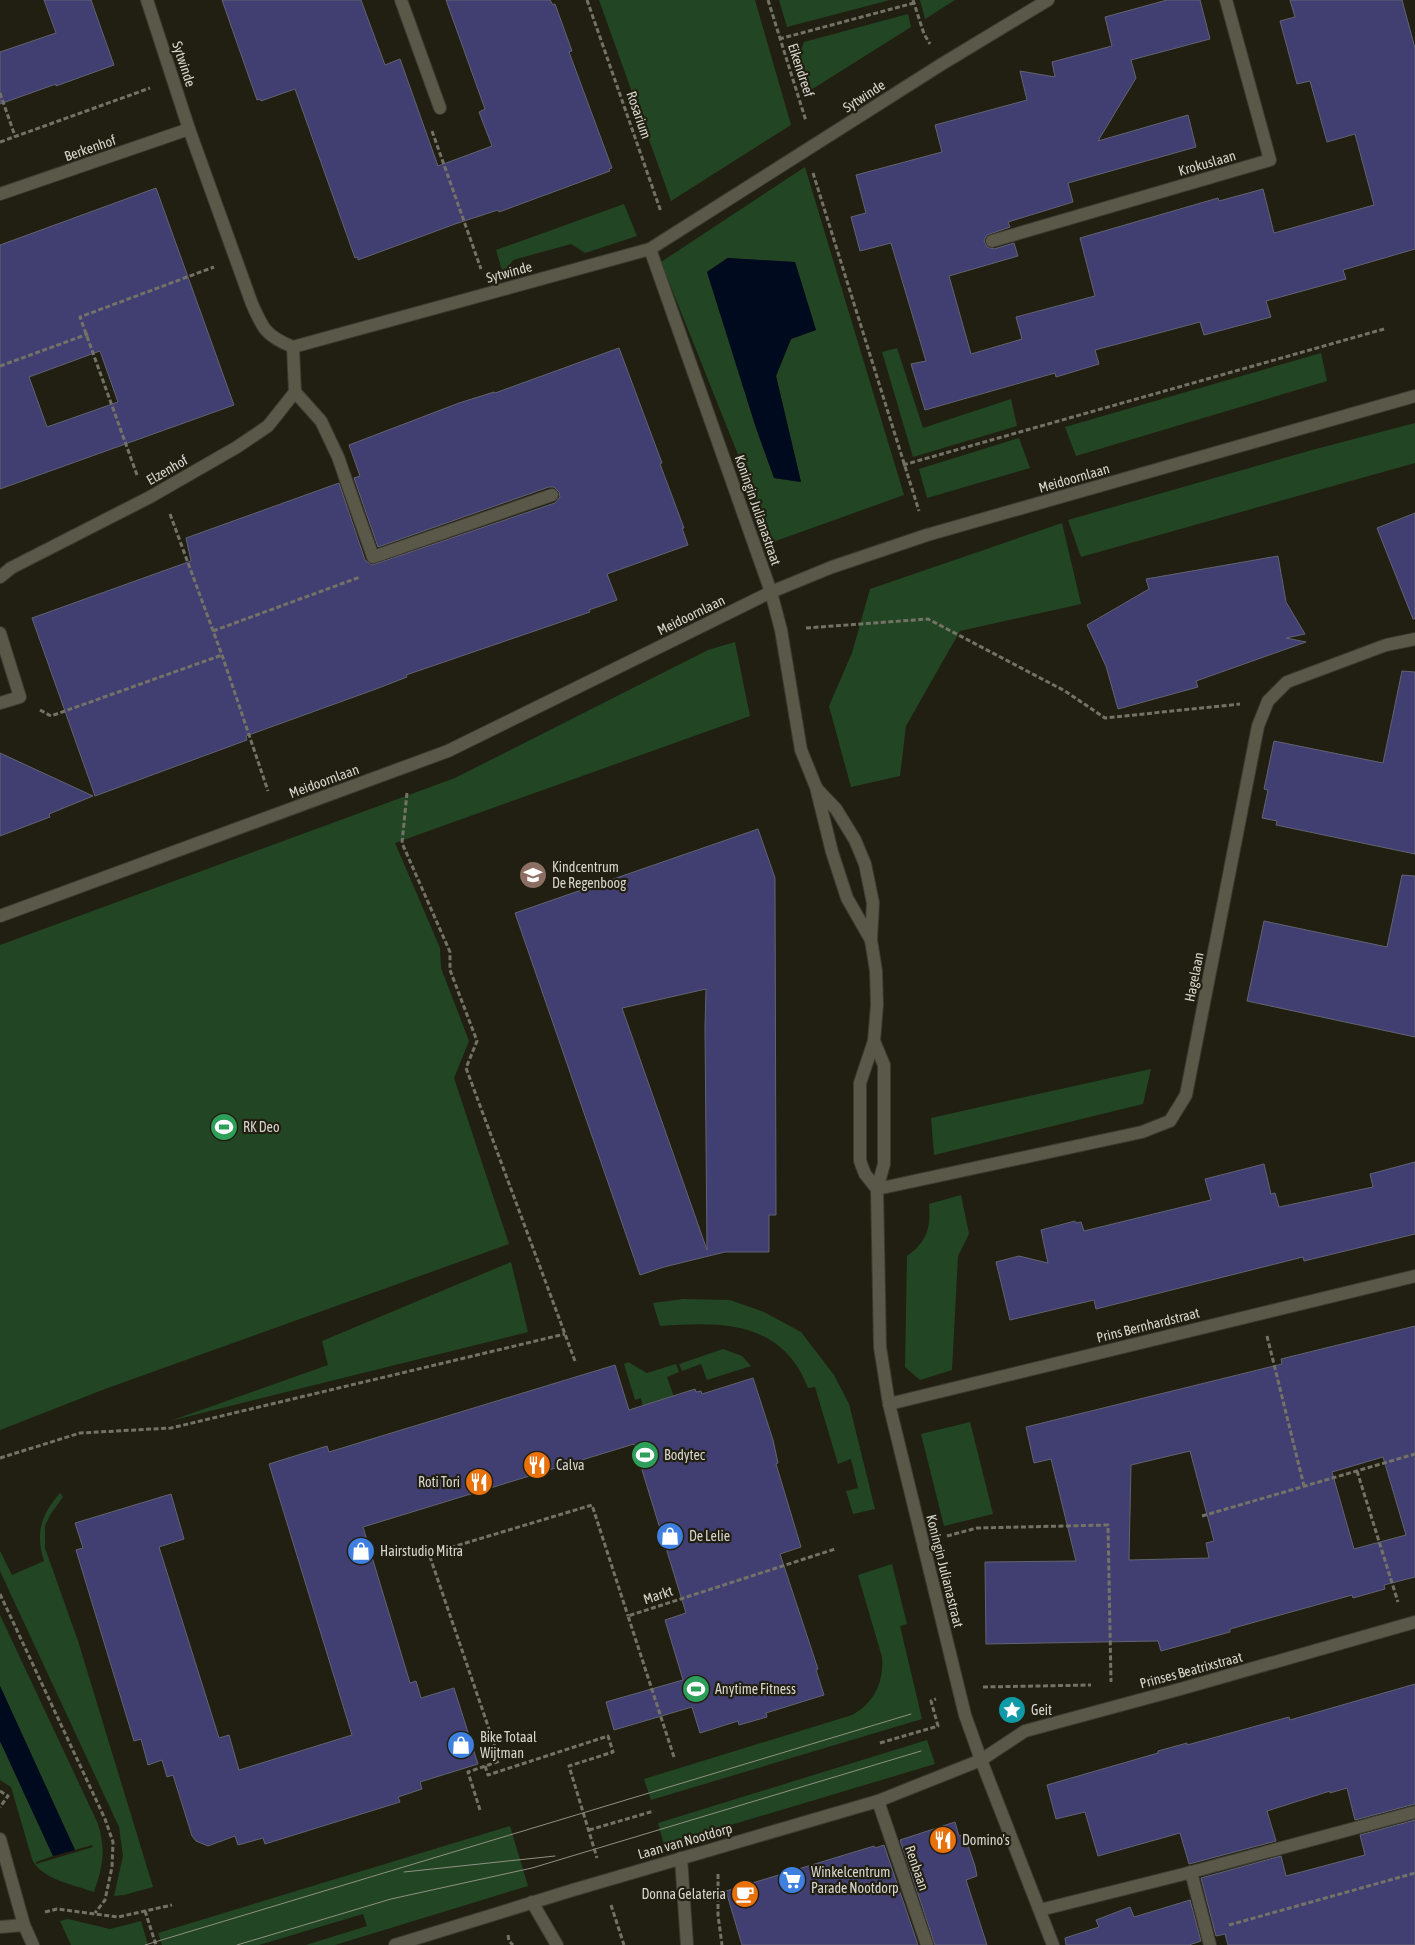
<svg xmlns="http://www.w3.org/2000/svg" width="1415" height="1945" font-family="'Asap Condensed',sans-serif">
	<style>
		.green { fill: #224623; fill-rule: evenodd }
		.water { fill: #000a1f }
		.building { fill: #413f71; stroke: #626372; fill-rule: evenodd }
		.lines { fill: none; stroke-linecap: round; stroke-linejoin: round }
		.minor-casing { stroke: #3c3a32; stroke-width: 14 }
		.path { stroke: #747267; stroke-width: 3; stroke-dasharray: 5 2.5; stroke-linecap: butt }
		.minor { stroke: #5a5848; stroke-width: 12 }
		.tram { stroke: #929086; stroke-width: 1 }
		.labels { text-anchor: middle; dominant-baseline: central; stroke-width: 4.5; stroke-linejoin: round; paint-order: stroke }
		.street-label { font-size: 14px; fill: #d7d5cd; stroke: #211f11 }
		.poi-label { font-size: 14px; fill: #d7d5cd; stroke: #211f11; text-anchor: start }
	</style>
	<rect width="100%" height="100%" fill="#211f11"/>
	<!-- green -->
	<g class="green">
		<path d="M599,0h156l36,125 -120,76z"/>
		<path d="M779,0h111l-103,27z"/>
		<path d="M920,0h35l-30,19z"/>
		<path d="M908,14l3,13 -105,66 -10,-30 8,-21z"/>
		<path d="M805,167l99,328 -131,47 -112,-280zM727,258l68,4 21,68 -25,9 -15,37 25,106 -27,-4 -18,-50 -49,-156z"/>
		<path d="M624,204l13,32 -52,17 -14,-9 -58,16 -10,14 -7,-24z"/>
		<path d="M897,348l26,80 88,-29 6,27 -104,31 -31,-105z"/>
		<path d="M1321,353l6,28 -251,75 -11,-29z"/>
		<path d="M1415,423v40l-334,94 -13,-37 244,-70z"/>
		<path d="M1019,438l11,30 -103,30 -8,-29z"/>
		<path d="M1062,523l19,81 -121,27 -54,95 -6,50 -49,11 -22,-81 23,-53 18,-64z"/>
		<path d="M735,642l15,74 -355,127 45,105 1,20 28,73 -15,37 55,166 -404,145 -105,41v-485l455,-167 253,-128z"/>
		<path d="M1151,1069l-8,35 -209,51 -3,-37z"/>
		<path d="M961,1195l8,39 -11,22 -6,114 -32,10 -15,-13 2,-111c20,-14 24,-28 22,-52z"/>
		<path d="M511,1262l17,70 -358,89 158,-56 -6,-24z"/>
		<path d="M683,1299l47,1 34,12 37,20 33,43 15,29 26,105 -22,5 -7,-23 12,-3 -7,-29 -13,5 -23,-77 -7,1c-26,-68 -87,-66 -148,-62l-7,-23z"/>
		<path d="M723,1349l19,7 9,10 -44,14 -6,-16 -19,7 -3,-7z"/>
		<path d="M628,1362l19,11 29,-9 3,8 -12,5 7,20 -31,11 -2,-10 -6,2 -11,-36z"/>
		<path d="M970,1422l23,92 -49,12 -23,-92z"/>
		<path d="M60,1493l3,4 -13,18 -5,11v22l33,93 75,246 -29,8 -10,1 9,-40 -4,-29 -119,-256v-20l12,24 32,-14c-9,-28 -3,-46 16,-68z"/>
		<path d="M892,1564l15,60 -7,2 22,93 -271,81 -7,-21 208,-64c22,-12 32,-33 30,-58l-24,-82z"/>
		<path d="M0,1615l98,209c8,27 5,42 -4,68 -19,-7 -54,-13 -62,-33l-21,-72 -11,-7v-39l53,115 -17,6v2l57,-17 -1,-2 -17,5 -75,-164z"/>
		<path d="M927,1740l8,24 -271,81 -6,-22z"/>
		<path d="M510,1826l18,60 -193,59h-29l61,-19 -4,-12 -104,31h-97l-4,-12z"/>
		<path d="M68,1919l42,10 31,-8 7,24h-77l-11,-24z"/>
	</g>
	<!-- water -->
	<g class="water">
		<path d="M728,258l67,4 21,68 -25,9 -15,37 25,106 -27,-4 -18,-50 -49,-156z"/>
		<path d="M0,1686l75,164 -22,6 -53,-115z"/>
	</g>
	<!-- building -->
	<g class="building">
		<path d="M44,0h47l23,65 -58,21v-2l-56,20v-52l56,-19z"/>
		<path d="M222,0h139l24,65 15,-6 38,107 54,-20 -13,-34 6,-3 -39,-109h104l3,5 2,-1 17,47 -3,1 43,116 -3,1 1,2 -111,41 -1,-2 -43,14 -97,36v-3l-3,1 -60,-169 -34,12 -1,-2 -3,1z"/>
		<path d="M1167,0h33l10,39 -79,21 5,18 -38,63 90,-26 8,32 -128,36 5,19 -65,20 2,5 -23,8 -3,5 3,7 7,2 20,-6 4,13 -69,20 22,78 51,-15 -6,-22 79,-21 -15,-58 138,-40 1,3 44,-12 11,44 100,-28 -19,-71 -28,8 -17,-61 -13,3 -17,-63 15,-4 -5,-17h112l13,48v201l-72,21 3,9 -80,22 5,16 -67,18 -4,-13 -105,28 4,14 -43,13 -1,-4 -130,37 -14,-46 15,-3 -35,-118 -31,8 -9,-34 15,-4 -10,-38 86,-23 -7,-27 92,-25 -7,-29 35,6 -3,-15 60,-16 -7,-29z"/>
		<path d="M156,188l78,217 -234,84v-244zM100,351l18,51 -71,25 -18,-50z"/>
		<path d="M619,348l43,115 -2,1 24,64h-2l6,17 -81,29 10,26 -28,10 1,2 -184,63 1,2 -31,12 -130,47 1,4 -152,56 -63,-178 159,-57 -5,-23 153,-55 26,77 7,5 183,-62 5,-6 -1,-5 -5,-5h-5l-171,60 -24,-69 6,-2 -11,-31 110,-42 35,-11 1,1z"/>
		<path d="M1415,513v106h-2l-36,-91z"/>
		<path d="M1278,556l8,46 19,32 -19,4 20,4 -110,39 2,6 -80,22 -12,-43 -19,-41 62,-36 -3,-10z"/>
		<path d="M1402,671l13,1v182l-139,-29 1,-4 -15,-3 6,-28 -4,-1 10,-48 109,22z"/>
		<path d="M0,753l93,43 -44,18 1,3 -50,19z"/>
		<path d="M758,829l17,49 1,337h-7v37h-44l-61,15 -24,8 -125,-362zM706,989l-1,39 2,222 -85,-242z"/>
		<path d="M1402,875l13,1v161l-168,-36 17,-80 123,26z"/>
		<path d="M1415,1162v72l-111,27 -1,-4 -207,52 -2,-9 -84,20 -14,-58 23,-6 29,7 -7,-33 34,-9 1,2 5,-1 3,9 127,-31 -6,-21 59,-15 7,30 4,-1 4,14 94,-20 -3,-13z"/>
		<path d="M1415,1326v251l-31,8 1,4 -32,9 -1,-3 -122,34v3l-69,19 -3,-10 -172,3 -1,-82 91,-1 -25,-102 -17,4 -8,-36 256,-63 -1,-5zM1190,1451l24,90 -8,2 3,15 -80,2 2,-95zM1383,1457l23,78 -52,14 -22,-77z"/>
		<path d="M615,1365l14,45 66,-21 1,3 5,-1 1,3 51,-16 20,62 5,23 -2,1 25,83 -21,7 38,115 -2,1 8,25 -58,18 1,4 -28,8 -1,-4 -38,12 -8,-26 -78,23 -8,-28 77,-22 -18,-60 21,-7 -52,-169 -271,83 47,156 6,-2 5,17 33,-10 24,76 -58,18 2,7 -24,8 2,5 -135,42 -2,-6 -25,7 -3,-9 -27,10 -12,-5 -4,-5 -19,-61 -6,2 -5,-17 -14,5 -7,-26 -7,2 -58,-191 7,-2 -8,-25 96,-29 13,45 -25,8 60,191 10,-3 10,35 113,-35 -83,-271 58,-18 2,6z"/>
		<path d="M1415,1684v120l-60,16 -8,-32 -17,5v-2l-63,20 9,30 -87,23 -9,-31 -82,23 -13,-44 -29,7 -9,-34 111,-32v-2l29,-8v2l102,-28 1,3z"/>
		<path d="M1415,1820v125h-187l-3,-11 -9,2 -15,-58 80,-22 5,20 79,-21 -5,-20z"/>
		<path d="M955,1822l4,14 5,-2 11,32 2,10 -11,4 21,65h-52l-35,-105z"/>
		<path d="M884,1845l34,100h-176l-16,-54 148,-45 1,2z"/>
		<path d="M1190,1900l11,41 -12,4h-123l-1,-7 34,-11 -3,-7 34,-13 4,10z"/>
	</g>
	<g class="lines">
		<!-- minor casing -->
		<g class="minor-casing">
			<g id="minor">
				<path d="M147,0l42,129 63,175c11,25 14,32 41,43l357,-98 292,-185 106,-64"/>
				<path d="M401,0l39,108"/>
				<path d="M0,194l189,-65"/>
				<path d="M992,241l278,-81 -44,-160"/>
				<path d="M650,249l121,343 10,38 20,120 15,37 16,65 15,46 24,42"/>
				<path d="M295,392l26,29 17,36 35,100 179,-62"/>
				<path d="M0,577l11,-9 139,-71 87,-50 31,-21 27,-34 -2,-45"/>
				<path d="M0,633l20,64 -20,6"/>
				<path d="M817,789l19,20 19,31 10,24 8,39 -2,37 5,31 1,34 -3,36 -14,42v78l5,13 12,15"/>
				<path d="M0,916l448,-165 323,-159 61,-25 95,-32 488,-139"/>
				<path d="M874,1041l10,24v99l-7,25 3,158 9,57 76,311 16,45 72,185"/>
				<path d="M877,1189l265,-57 28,-11 16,-26 72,-369 10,-25 19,-19 99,-37 29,-6"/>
				<path d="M889,1404l526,-128"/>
				<path d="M878,1801l49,144"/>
				<path d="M0,1839l24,86 9,20"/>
				<path d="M681,1858l6,87"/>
				<path d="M1191,1872l19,73"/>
				<path d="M532,1902l25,43"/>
				<path d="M1040,1910l144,-36 231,-62"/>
				<path d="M0,1927l24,-2"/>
				<path d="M395,1945l178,-55 305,-89 103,-41 44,-29 159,-43 231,-66"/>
			</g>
		</g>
		<!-- path -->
		<g class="path">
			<path d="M587,0l74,212"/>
			<path d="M768,0l38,121"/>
			<path d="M913,0l11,34 6,10"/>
			<path d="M779,39l135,-36"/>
			<path d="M0,93l15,43"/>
			<path d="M432,131l49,138"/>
			<path d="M0,142l150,-54"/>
			<path d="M813,173l106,338"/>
			<path d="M0,366l88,-32"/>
			<path d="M903,465l481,-136"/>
			<path d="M137,475l-57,-158 134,-50"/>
			<path d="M170,514l52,141 46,136"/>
			<path d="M806,628l122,-9 137,72 40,27 135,-14"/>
			<path d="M213,631l147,-54"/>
			<path d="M40,710l11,6 171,-61"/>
			<path d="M407,793l-5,50 48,109v18l27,71 -11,27 109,293"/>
			<path d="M1267,1336l37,150"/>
			<path d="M0,1458l80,-25 91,-5 394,-94"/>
			<path d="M1357,1471l41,131"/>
			<path d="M1202,1516l213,-62"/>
			<path d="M947,1536l30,-8 131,-3 3,157"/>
			<path d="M0,1594l105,225 8,23 -1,25 -7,33 -10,13"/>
			<path d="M983,1687l108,-2"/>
			<path d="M880,1743l58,-17 -7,-25 5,-2"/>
			<path d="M674,1757l-46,-141 207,-67"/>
			<path d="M485,1766l3,9 120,-39 5,16 -44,14 28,92"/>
			<path d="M0,1791l8,5 -8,11"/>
			<path d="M480,1810l-12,-38 32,-11 -71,-207 163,-49 36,111"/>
			<path d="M589,1830l65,-19"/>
			<path d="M718,1874v41l4,30"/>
			<path d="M611,1905l13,40"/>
			<path d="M145,1911l11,34"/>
			<path d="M45,1912l12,-3 61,8 54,-12"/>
			<path d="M1229,1925l186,-52"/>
			<path d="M508,1935l1,6 4,4"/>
		</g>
		<!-- minor -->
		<use href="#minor" class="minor"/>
		<!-- tram -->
		<g class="tram">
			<path d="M404,1872l151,-16"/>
			<path d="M145,1945l766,-231"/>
			<path d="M237,1945l154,-46 141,-31 389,-117"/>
		</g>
	</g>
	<!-- icons -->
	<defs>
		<g id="school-disc" transform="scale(1.4375)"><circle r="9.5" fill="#8d6e63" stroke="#211f11"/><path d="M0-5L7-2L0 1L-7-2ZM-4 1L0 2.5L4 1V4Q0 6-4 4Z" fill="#fff"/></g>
		<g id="stadium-disc" transform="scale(1.4375)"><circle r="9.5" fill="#2e9e5b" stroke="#211f11"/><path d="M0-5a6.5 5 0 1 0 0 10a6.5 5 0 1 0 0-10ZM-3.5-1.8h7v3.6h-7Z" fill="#fff"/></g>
		<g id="restaurant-disc" transform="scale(1.4375)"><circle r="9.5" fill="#e8710a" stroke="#211f11"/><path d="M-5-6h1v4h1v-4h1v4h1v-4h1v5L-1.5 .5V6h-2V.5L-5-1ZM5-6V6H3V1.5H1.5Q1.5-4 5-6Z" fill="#fff"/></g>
		<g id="shop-disc" transform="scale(1.4375)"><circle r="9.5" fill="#3f7fe0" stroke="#211f11"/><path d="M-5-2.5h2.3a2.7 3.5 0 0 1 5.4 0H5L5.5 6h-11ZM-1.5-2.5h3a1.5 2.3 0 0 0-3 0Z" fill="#fff"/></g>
		<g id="sight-disc" transform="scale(1.4375)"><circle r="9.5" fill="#0f9aa8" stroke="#211f11"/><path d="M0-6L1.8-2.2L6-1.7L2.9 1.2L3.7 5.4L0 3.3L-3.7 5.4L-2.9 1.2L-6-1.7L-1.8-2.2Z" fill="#fff"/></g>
		<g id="supermarket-disc" transform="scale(1.4375)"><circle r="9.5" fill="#3f7fe0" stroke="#211f11"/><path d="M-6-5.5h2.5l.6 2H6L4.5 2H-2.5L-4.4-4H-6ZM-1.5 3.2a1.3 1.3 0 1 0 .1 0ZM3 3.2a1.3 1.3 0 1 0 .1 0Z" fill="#fff"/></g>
		<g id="cafe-disc" transform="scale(1.4375)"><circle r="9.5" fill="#e8710a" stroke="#211f11"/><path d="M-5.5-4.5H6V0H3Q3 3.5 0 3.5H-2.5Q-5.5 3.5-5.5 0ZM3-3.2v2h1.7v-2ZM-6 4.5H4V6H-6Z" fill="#fff"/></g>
	</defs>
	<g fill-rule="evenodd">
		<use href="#school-disc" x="533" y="875"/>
		<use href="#stadium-disc" x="224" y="1127"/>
		<use href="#stadium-disc" x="645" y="1455"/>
		<use href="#restaurant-disc" x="537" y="1465"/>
		<use href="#restaurant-disc" x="479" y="1482"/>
		<use href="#shop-disc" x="670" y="1536"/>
		<use href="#shop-disc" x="361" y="1551"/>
		<use href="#stadium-disc" x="696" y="1689"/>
		<use href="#sight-disc" x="1012" y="1710"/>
		<use href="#shop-disc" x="461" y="1745"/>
		<use href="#restaurant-disc" x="943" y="1840"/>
		<use href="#supermarket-disc" x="792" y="1880"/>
		<use href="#cafe-disc" x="745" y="1894"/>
	</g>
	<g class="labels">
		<!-- street labels -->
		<g class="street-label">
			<text transform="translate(184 64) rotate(72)">Sytwinde</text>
			<text transform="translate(801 70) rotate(72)">Eikendreef</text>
			<text transform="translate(864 96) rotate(-33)">Sytwinde</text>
			<text transform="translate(639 115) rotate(71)">Rosarium</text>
			<text transform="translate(90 148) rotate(-19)">Berkenhof</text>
			<text transform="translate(1207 163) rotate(-16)">Krokuslaan</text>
			<text transform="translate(509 272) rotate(-15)">Sytwinde</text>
			<text transform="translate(167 470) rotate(-30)">Elzenhof</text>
			<text transform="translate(1074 478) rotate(-16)">Meidoornlaan</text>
			<text transform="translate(758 510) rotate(71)">Koningin Julianastraat</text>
			<text transform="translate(691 615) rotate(-26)">Meidoornlaan</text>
			<text transform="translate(324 781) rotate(-20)">Meidoornlaan</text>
			<text transform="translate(1194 977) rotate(-79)">Hagelaan</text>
			<text transform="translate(1148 1325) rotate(-14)">Prins Bernhardstraat</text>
			<text transform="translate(945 1571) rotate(76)">Koningin Julianastraat</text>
			<text transform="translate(658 1595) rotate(-18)">Markt</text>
			<text transform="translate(1191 1670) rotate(-15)">Prinses Beatrixstraat</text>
			<text transform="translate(685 1841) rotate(-16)">Laan van Nootdorp</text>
			<text transform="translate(917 1868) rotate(71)">Renbaan</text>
		</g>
		<!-- poi labels -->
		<g class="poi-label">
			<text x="552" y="867">Kindcentrum<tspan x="552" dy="16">De Regenboog</tspan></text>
			<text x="243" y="1127">RK Deo</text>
			<text x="664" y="1455">Bodytec</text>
			<text x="556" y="1465">Calva</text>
			<text x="460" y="1482" text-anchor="end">Roti Tori</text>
			<text x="689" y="1536">De Lelie</text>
			<text x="380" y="1551">Hairstudio Mitra</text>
			<text x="715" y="1689">Anytime Fitness</text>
			<text x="1031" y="1710">Geit</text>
			<text x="480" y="1737">Bike Totaal<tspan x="480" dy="16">Wijtman</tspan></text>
			<text x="962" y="1840">Domino's</text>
			<text x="811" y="1872">Winkelcentrum<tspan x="811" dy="16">Parade Nootdorp</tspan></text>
			<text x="726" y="1894" text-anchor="end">Donna Gelateria</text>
		</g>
	</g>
</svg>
